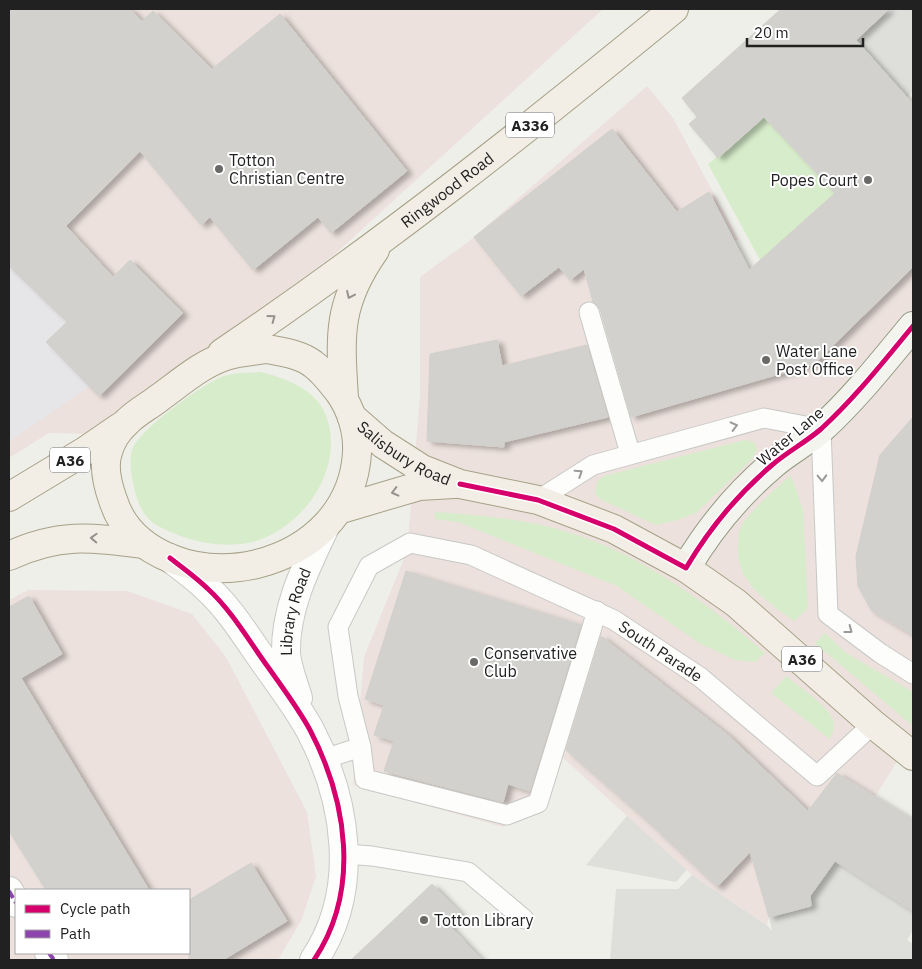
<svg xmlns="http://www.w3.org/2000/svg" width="922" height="969" font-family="'IBM Plex Sans',sans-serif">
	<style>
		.residential { fill: #dededb }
		.commercial { fill: #ece1dc; fill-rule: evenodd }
		.grass { fill: #d7ecca }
		.plaza { fill: #e6e5e8 }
		.building { fill: #d2d1cd; stroke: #d2d0cb; filter: url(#shadow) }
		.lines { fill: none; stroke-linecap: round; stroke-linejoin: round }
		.lane-casing { stroke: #c8c8c6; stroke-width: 21 }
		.street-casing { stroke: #c8c8c6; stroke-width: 30 }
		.secondary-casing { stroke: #949a82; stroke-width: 30 }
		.primary-casing { stroke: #a6a186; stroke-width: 30 }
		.lane { stroke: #fdfdfc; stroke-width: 19 }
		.street { stroke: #fdfdfc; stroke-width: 28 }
		.secondary { stroke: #f2f4ed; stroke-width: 28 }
		.primary { stroke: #f2eee6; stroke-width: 28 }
		.quiet { stroke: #8e44ad; stroke-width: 4; stroke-dasharray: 8 4; stroke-linecap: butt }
		.cycleway-casing { stroke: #fff; stroke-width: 8 }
		.cycleway { stroke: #d6006c; stroke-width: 5 }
		.oneway { stroke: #94928d }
		.oneway2 { stroke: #9a9a99 }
		.poi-dot { fill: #696967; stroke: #fff; stroke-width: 2 }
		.labels { text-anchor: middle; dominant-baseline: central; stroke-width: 4; stroke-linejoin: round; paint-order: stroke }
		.shield { fill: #fff; stroke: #646464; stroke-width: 1 }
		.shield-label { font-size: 15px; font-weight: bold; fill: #212121 }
		.poi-label { font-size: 16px; fill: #212121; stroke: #fff; text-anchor: start }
		.street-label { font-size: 16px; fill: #212121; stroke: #fff }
	</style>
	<defs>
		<filter id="shadow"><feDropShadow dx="5.5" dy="3" stdDeviation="2.5" flood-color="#0004"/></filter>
	</defs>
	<rect width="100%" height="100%" fill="#efefea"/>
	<!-- residential -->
	<g class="residential">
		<path d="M889,9h24v82l-6,6 -51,-57z"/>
		<path d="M631,811l58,56 -13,15 -90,-17z"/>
		<path d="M835,861l78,50v19l-6,10 6,4v16h-303l6,-71h62l14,-14 75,50 5,6 -3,-14 42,-11 -1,-10z"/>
	</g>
	<!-- commercial -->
	<g class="commercial">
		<path d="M9,9h594l-269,246 -246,179 -39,-1 -40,25z"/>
		<path d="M647,86l26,32 66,122 -94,6 -60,29 41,143 66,-19 88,-76 133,-170v583l-78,125 -25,35 1,10 -42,11 -2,8 -75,-50 -130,-118 -18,55 -41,15 -150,-42 11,-128 43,-106 13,-154v-120l48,-35z"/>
		<path d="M28,590l99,1 65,23 34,43 81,155 9,64 -14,43 -24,41h-269v-360zM16,890h173v63h-173z"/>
	</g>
	<!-- grass -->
	<g class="grass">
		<path d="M764,117l80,85 -33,13 -51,45 -52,-96z"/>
		<path d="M260,372c23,5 55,17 65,41 24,56 -28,126 -85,131 -30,3 -58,-5 -84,-19 -13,-8 -19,-23 -22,-38 -3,-11 -5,-26 -2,-37 7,-20 67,-63 87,-72 12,-6 28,-5 41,-6z"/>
		<path d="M745,440l9,2 3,7 -4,9 -57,55 -19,7 -21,5 -56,-26 -5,-6 2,-11 7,-6z"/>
		<path d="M791,475l12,35 5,98 -14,13c-27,-20 -59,-39 -56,-77 1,-4 0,-11 2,-15 6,-15 38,-42 51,-54z"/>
		<path d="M435,512c45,3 90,7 132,20 71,20 143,73 198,121l-10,9 -20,-2 -36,-17 -82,-57 -159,-64 -23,-3z"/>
		<path d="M825,633l21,20 67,39v34l-98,-83z"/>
		<path d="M786,676c12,10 42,30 47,44 2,7 0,13 -3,19l-59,-46z"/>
	</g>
	<!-- plaza -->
	<path class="plaza" d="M9,266l58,56 -20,21 43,43 -81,56z"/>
	<!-- building -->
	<g class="building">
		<path d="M9,9h121l12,12 11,-10 59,58 68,-55 127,157 -76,62 -13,-16 -65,53 -43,-53 -9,8 -61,-74 -74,75 47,51 17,-17 53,53 -84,83 -53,-54 21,-20 -58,-56z"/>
		<path d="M781,9h108l-33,31 57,64v163l-99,97 -183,53 -31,-108 -7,-7 -9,-33 -14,11 -11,-13 -38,29 -47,-59 138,-108 65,83 32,-20 40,78 86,-77 -71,-76 -46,41 -29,-34 8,-7 -15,-19z"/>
		<path d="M497,340l5,26 85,-21 21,72 -104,25v5l-77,-6 3,-87z"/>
		<path d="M913,417v218l-42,-25 -13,-24 -2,-30 24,-101z"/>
		<path d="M406,571l175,54 -51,166 -22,-7 -5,18 -119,-31 10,-30 -20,-6 10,-30 -19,-6z"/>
		<path d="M29,596l33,58 -41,24 128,212h-103l-37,-59v-224z"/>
		<path d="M601,636l127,99 80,76 29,-38 76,47v91l-78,-50 -25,35 1,10 -42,11 -19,-65 -33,35 -73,-69 -78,-68z"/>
		<path d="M251,863l36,58 -64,39h-34v-60z"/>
		<path d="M432,884l29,30 -12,11 33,35h-131z"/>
	</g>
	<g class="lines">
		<!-- lane casing -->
		<g class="lane-casing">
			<g id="lane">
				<path d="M589,312l41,141"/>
				<path d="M538,500l55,-35 171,-47 57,11 7,185 52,39 33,21"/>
				<path d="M361,747l4,32 142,36 31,-12 59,-192"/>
				<path id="s1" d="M324,759l37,-12 -13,-51 -10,-69 31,-61 41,-23 61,12 143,65 86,57 117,99 56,-52"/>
				<path d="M345,854l27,2 96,16 56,47"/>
			</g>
		</g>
		<!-- street casing -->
		<g class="street-casing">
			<g id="street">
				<path d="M170,558c13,10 27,20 38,31 24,22 41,52 60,78 14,20 30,41 42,63 37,71 51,160 4,230"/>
				<path id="s2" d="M298,698c-4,-14 -11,-30 -12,-45 -1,-45 20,-86 39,-126"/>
				<path d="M9,891l7,12"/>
				<path d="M49,953l5,7"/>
			</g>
		</g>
		<!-- secondary casing -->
		<g class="secondary-casing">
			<path id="secondary" d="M686,568c23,-39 52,-74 86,-103 15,-13 34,-23 49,-36 34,-31 63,-68 92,-103"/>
		</g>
		<!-- primary casing -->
		<g class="primary-casing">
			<g id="primary">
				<path d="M267,349c15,3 33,5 46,15 10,7 18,18 26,28 12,17 19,39 18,60 -3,58 -45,98 -100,112 -30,7 -57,6 -85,-5 -28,-11 -50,-30 -59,-59 -5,-14 -10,-34 -5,-48 3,-12 11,-23 20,-31 9,-9 21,-15 31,-23 21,-15 42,-34 67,-42 13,-4 27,-5 41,-7z"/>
				<path id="s3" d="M222,353c157,-106 306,-224 452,-344"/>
				<path d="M344,398c-4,-63 -7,-94 31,-148"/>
				<path id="s4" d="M352,417l31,27 39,25 38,15 78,16 76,29 72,39 50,35 137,121 40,32"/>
				<path d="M9,497l76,-46 35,-24"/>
				<path d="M341,509l78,-23 35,-2"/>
				<path d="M9,556c49,-23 81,-19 133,-12"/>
			</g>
		</g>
		<!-- lane -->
		<use href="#lane" class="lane"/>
		<!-- street -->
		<use href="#street" class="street"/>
		<!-- secondary -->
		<use href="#secondary" class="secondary"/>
		<!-- primary -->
		<use href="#primary" class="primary"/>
		<!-- quiet -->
		<g class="quiet">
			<path d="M9,891l7,12"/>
			<path d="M49,953l5,7"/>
		</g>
		<!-- cycleway casing -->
		<g class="cycleway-casing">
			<g id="cycleway">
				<path d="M460,484l78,16 76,29 72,39c23,-39 52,-74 86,-103 15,-13 34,-23 49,-36 34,-31 63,-68 92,-103"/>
				<path d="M170,558c13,10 27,20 38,31 24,22 41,52 60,78 14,20 30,41 42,63 37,71 51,160 4,230"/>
			</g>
		</g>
		<!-- cycleway -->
		<use href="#cycleway" class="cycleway"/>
	</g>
	<!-- one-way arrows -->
	<defs><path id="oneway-chevron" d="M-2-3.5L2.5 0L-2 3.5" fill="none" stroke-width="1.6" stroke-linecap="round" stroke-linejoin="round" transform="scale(1.25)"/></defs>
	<g class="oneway">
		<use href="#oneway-chevron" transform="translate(350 295) rotate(115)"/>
		<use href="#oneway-chevron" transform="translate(272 318) rotate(-36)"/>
		<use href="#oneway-chevron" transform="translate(395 492) rotate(166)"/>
		<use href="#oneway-chevron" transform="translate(94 538) rotate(-178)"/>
	</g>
	<g class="oneway2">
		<use href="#oneway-chevron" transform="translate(734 426) rotate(-14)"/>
		<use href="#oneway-chevron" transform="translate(579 473) rotate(-33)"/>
		<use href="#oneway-chevron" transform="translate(822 478) rotate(88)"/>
		<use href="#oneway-chevron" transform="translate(849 630) rotate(37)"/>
	</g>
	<!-- markers -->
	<g class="poi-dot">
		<circle cx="219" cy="169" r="5"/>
		<circle cx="868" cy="180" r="5"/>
		<circle cx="766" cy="360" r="5"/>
		<circle cx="474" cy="662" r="5"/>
		<circle cx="424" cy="920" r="5"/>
	</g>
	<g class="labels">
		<!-- shield labels -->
		<g class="shield">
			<rect x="506" y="112.5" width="48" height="25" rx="4"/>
			<rect x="50" y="447.5" width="40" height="25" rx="4"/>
			<rect x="782" y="646.5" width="40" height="25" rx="4"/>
		</g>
		<g class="shield-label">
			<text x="530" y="125">A336</text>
			<text x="70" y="460">A36</text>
			<text x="802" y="659">A36</text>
		</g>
		<!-- poi labels -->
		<g class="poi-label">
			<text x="229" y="160">Totton<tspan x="229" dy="18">Christian Centre</tspan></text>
			<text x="858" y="180" text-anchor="end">Popes Court</text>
			<text x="776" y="351">Water Lane<tspan x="776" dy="18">Post Office</tspan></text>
			<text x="484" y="653">Conservative<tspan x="484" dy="18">Club</tspan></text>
			<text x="434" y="920">Totton Library</text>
		</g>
		<!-- street labels -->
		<g class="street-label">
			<text stroke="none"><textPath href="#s3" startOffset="278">Ringwood Road</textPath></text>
			<text transform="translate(790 436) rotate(-40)">Water Lane</text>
			<text stroke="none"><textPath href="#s4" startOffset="64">Salisbury Road</textPath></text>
			<text stroke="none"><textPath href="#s2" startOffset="89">Library Road</textPath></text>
			<text stroke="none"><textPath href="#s1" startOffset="552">South Parade</textPath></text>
		</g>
	</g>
	<!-- border -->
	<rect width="922" height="969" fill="none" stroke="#212121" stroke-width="20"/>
	<!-- legend -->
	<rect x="15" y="889" width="175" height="65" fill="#ffffff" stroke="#a6a6a6"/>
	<rect x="25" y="905" width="25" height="8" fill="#d6006c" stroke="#a6a6a6"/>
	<text x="60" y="914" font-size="15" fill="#212121">Cycle path</text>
	<rect x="25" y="930" width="25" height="8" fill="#8e44ad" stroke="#a6a6a6"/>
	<text x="60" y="939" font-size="15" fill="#212121">Path</text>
	<!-- scale -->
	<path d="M747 38v8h116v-8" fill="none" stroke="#212121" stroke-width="2.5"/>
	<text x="754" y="38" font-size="15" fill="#212121" stroke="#ffffff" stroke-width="4" paint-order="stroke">20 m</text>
</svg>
